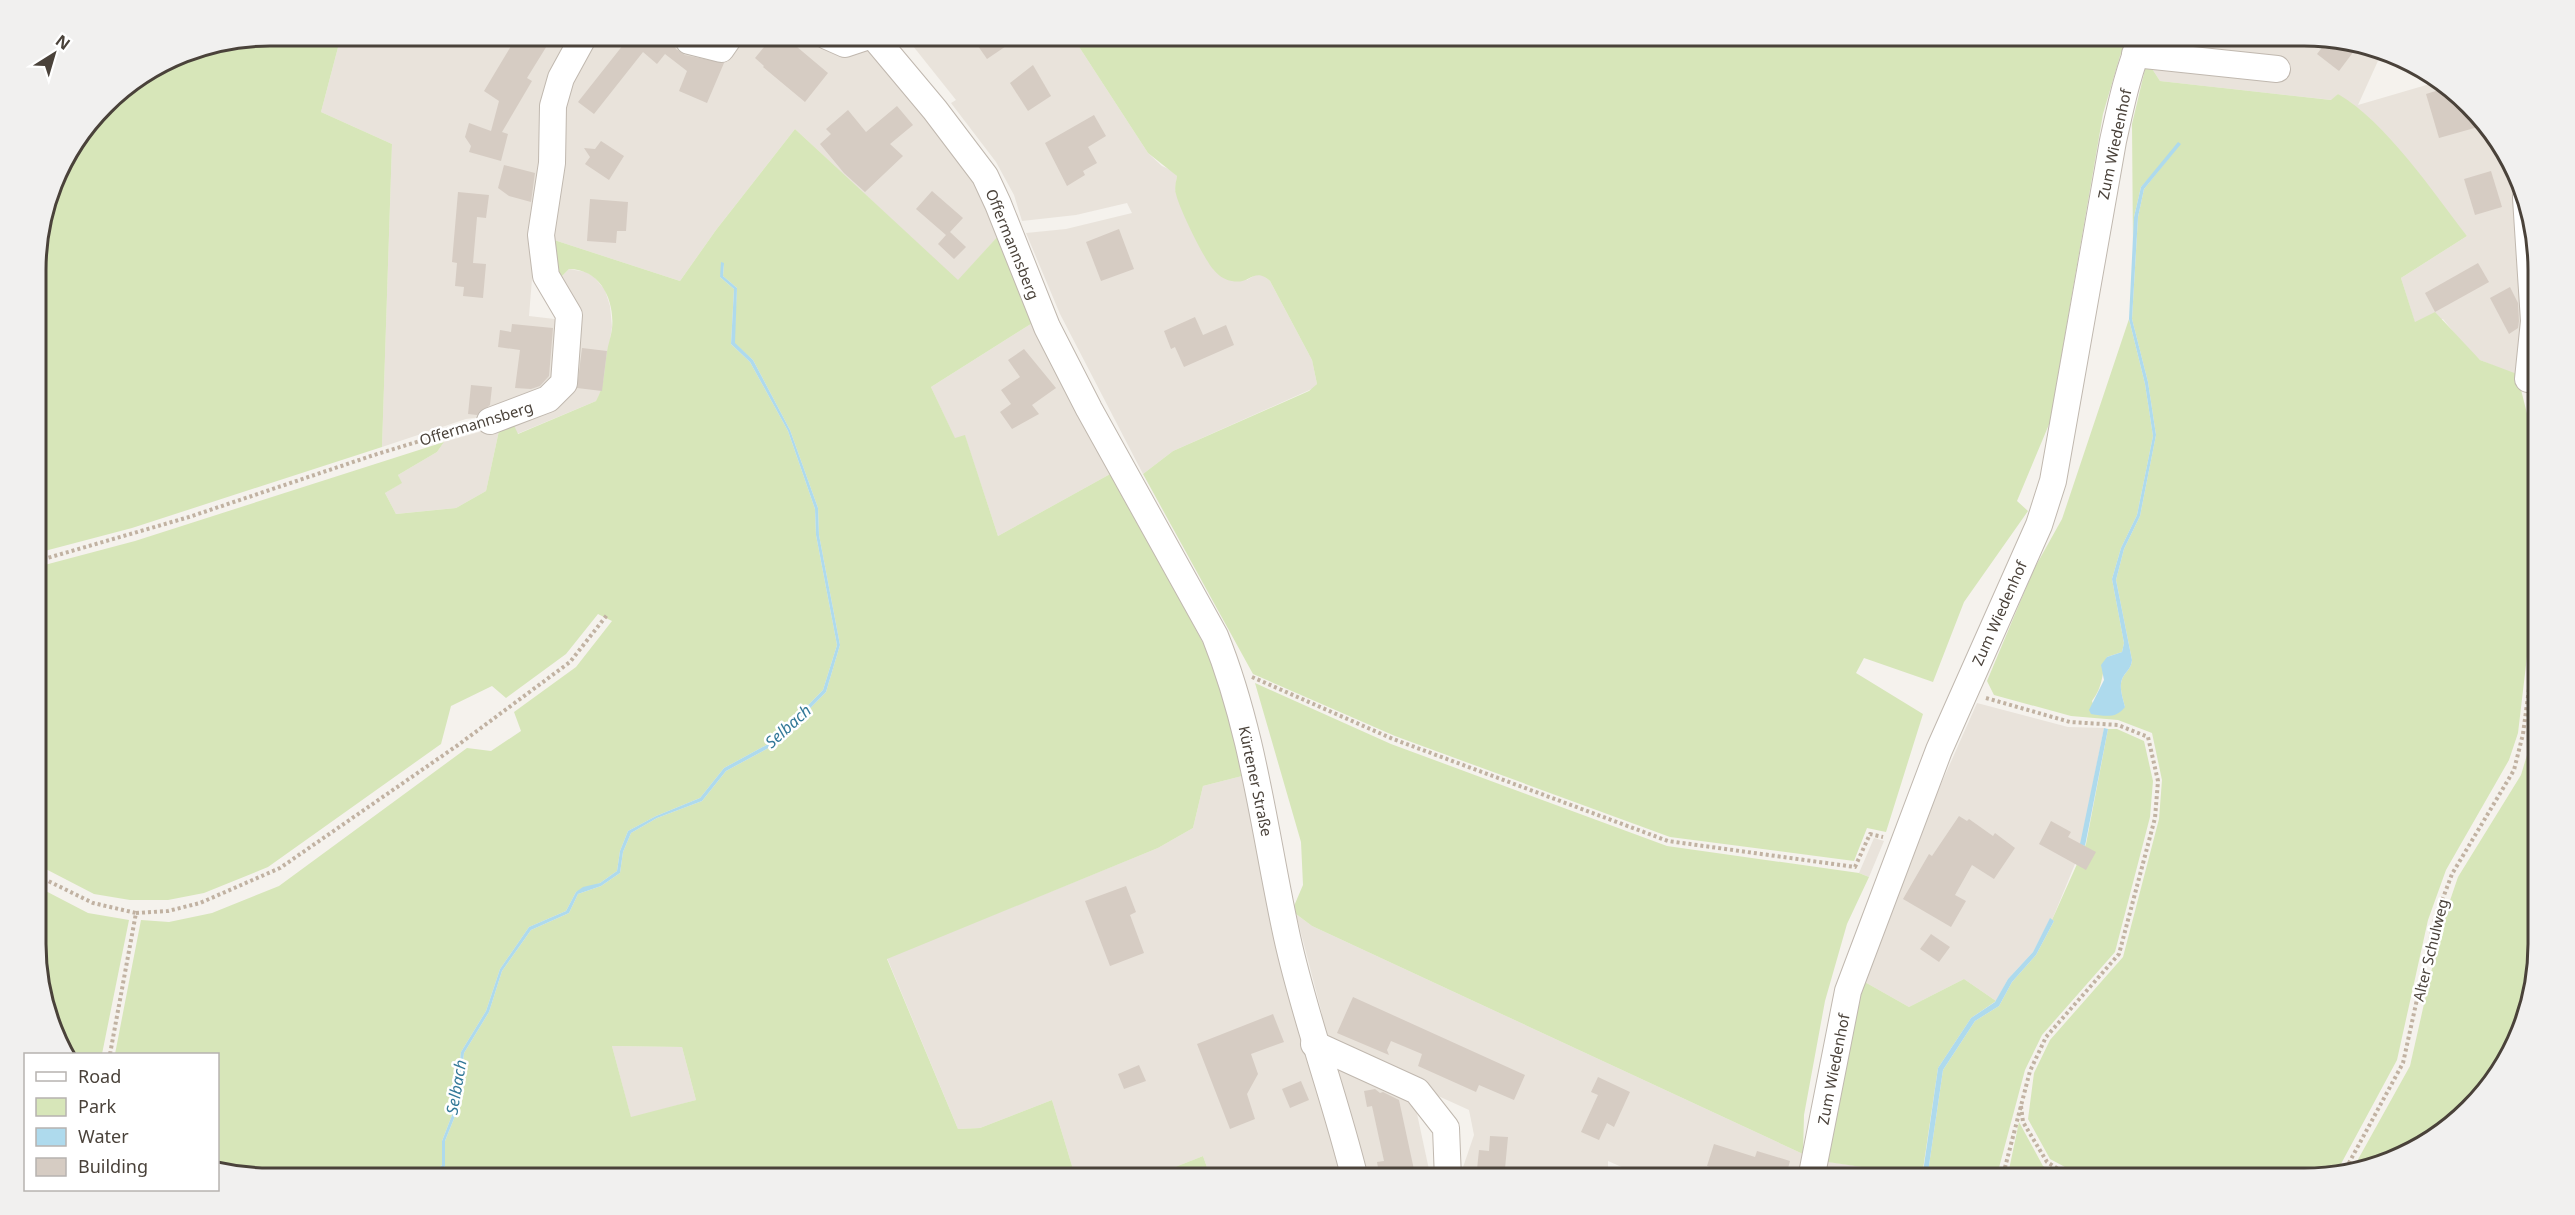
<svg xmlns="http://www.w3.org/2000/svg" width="2575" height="1215" font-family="'Noto Sans',sans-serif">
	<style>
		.residential { fill: #e9e3db }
		.green { fill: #d7e6b9; fill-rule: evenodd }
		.water { fill: #aedaed }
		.building { fill: #d6ccc3 }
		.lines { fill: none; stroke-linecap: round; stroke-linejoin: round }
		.minor-casing { stroke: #c0b8af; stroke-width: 28 }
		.path { stroke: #c1b2a2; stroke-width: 4; stroke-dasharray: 3 3; stroke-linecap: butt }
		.minor { stroke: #fff; stroke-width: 26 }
		.labels { text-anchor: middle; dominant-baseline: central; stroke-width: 5; stroke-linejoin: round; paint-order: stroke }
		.street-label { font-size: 15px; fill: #4a423a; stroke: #fff }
		.water-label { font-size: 16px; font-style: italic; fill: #337998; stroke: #fff }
		.rim { fill: none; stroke: #4a423a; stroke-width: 3 }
	</style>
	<rect width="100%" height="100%" fill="#f5f2ed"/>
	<!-- residential -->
	<g class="residential">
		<path d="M341,36h235l-38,168 -9,112 34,4 -7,61 -67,35 -23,3 -84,28 10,-303 -71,-32z"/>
		<path d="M593,36h269l116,145 21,54 -41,46 -163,-152 -79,101 -36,51 -132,-43 20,-157z"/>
		<path d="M905,36h167l76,117 14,13 11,5 4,5 -2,14 72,90 10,-6 6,1 7,6 42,79 5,24 -3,4 -141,63 -30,23 -83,-160 -34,-81 40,-4 66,-16 -5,-10 -51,12 -54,6 -8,-26 -18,-33 -45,-59 5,-3z"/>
		<path d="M2159,36h145l78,16 -24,53 82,-24 7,4 44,43 19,35 8,24 6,32 -3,158 -41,-17 -14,-12 -23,-29 -28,4 -14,-45 66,-42 -129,-142 -6,6 -172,-19 -13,-20z"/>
		<path d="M569,269l17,3 8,5 11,13 5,16 2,21 -10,64 -6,10 -79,33 -5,-13 42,-18 5,-124z"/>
		<path d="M1034,322l78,151 -114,63 -33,-100 -10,3 -24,-52z"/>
		<path d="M500,426l-14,65 -30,17 -60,6 -11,-21 16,-10 -3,-8 39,-23 7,-10z"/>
		<path d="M1977,703l91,24 36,1 -23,116 15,8 -21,12 -23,56 -2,-1 -17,33 -25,27 -12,22 -32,-22 -55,28 -46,-26 55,-145z"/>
		<path d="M1246,775l77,324 17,80h-129l-8,-23 -58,23h-69l-24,-79 -72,28 -22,1 -71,-171 271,-110 35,-20 10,-42z"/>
		<path d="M1874,838l10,3 -15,36 -10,-4z"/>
		<path d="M1296,914l16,12 491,228 -5,25h-149l-41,-18v18h-149l15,-44 -5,-25 -143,-65 -7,-26 3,-5z"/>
		<path d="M612,1046l70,1 14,53 -65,18z"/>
		<path d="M1329,1057l84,38 18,84h-68z"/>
		<path d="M1824,1161l98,15v3h-101z"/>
	</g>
	<!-- green -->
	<g class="green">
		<path d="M271,36h70l-20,76 71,32 -10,303 -250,81 -95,25v-298l23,-88 56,-72 65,-41z"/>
		<path d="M1072,36h1058l-10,20 -17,58 -53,308 -33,79 11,10 -64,91 -31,80 -69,-24 -8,15 67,41 -37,118 -19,-4 -13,33 -184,-24 -275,-101 -142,-62 -110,-200 30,-23 136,-60 8,-7 -5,-24 -42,-79c-16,-15 -20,4 -38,0 -8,-1 -14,-6 -19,-12 -9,-10 -34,-61 -37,-75 -2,-5 0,-12 1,-18l-29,-23z"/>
		<path d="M2147,61l13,20 171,19 7,-6c48,28 95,98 129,142l-66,42 14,44 20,-10 45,48 37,14 21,83v106l-20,170 -9,27 -63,110 -18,50 -31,140 -62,115 -16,4h-218l-23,-5 -28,-15 -22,-40 6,-46 16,-33 73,-83 36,-138 3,-39 -10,-47 -34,-13 -47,-4 -77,-21 -7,-14 47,-112 28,-50 67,-200 16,65 8,52 -16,79 -16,33 -9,31 12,64 -2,9 -15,5c-6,18 -3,28 -15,44l5,14 28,-8c-2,-9 -7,-21 -2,-30 4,-7 8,-8 9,-17l-16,-80 8,-31 16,-33 16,-81 -8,-53 -16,-63 6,-102 6,-28 36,-45 -39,43 -7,30 -1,32 -1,-125z"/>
		<path d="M795,129l163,151 41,-45 35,87 -103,65 24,51 10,-3 33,101 114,-63 97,181 37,121 -43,11 -10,42 -35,20 -271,111 71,170 22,-1 72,-28 24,79h-639l8,-13v-25l12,-30 7,-58 25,-41 13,-41 29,-41 38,-17 9,-19 23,-8 19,-13 3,-21 8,-19 26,-15 45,-17 24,-30 48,-26 52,-53 14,-47 -21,-110 -1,-27 -28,-78 -37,-70 -19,-17 3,-55 -14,-12 1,-13 -4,14 14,12 -3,55 19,18 38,69 27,78 1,26 21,110 -14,45 -51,52 -48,26 -24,30 -44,18 -28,15 -8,20 -3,20 -17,12 -24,9 -10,19 -37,16 -29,42 -14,42 -25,41 -7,58 -12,31v24l-10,14h-161l-53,-11v-114h-103l26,-134 28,2 43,-9 67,-27 188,-138 24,3 30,-20 -7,-19 62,-45 36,-46 -14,-7 -32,40 -60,44 -14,-12 -41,20 -10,38 -173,123 -64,26 -36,7h-38l-36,-6 -56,-29 -1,-298 98,-26 309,-99 -7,10 -39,23 4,8 -17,10 11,21 60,-6 30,-17 14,-65 12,-5 6,13 78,-33c9,-15 8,-32 11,-49 1,-8 4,-15 5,-23 3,-28 -11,-60 -43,-60l-10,10 -11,-41 132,43 36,-51zM612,1046l70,1 14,53 -65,17z"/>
		<path d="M1255,683l136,61 276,102 192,27 10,4 -22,47 -22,77 -21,114 -1,39 -491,-228 -16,-12 -2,-8 9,-21 -2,-43z"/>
		<path d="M2538,695l1,249 -18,90 -40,65 -46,40 -55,27 -29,6 59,-106 32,-142 16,-47 63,-102 12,-40z"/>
		<path d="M2108,729h9l27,12 9,40 -3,36 -35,135 -73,83 -17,35 -29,109h-69l16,-109 32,-49 24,-15 13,-24 24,-27 18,-34 -2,-1 34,-76z"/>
		<path d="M38,887l50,26 41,7 -27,134h-36l-12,-20 -16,-59z"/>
		<path d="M1964,979l32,22 -25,17 -33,50 -16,108 -94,-14 35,-181 46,26z"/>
		<path d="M2019,1122l24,44 22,13h-58z"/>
		<path d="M1203,1156l8,23h-66z"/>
	</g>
	<!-- water -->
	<g class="water">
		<path d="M2178,142l3,2 -37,45 -6,28 -6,102 16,63 8,53 -16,81 -16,33 -8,31 16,80c-1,9 -5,10 -9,17 -5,9 0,21 2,30 -9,12 -20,9 -34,7l-2,-4 15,-30 -3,-15 6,-8 15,-5 2,-9 -12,-64 9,-31 16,-33 16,-79 -8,-52 -16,-65 5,-102 7,-30z"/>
		<path d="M721,262l3,1 -1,13 14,12 -2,55 18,17 37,70 28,78 1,27 21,110 -14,47 -52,53 -48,26 -24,30 -45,17 -26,15 -8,19 -3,21 -19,13 -23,8 -9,19 -38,17 -29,41 -13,41 -25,41 -7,58 -12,30v25l-8,13h-5l10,-14v-24l12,-31 7,-58 25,-41 14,-42 29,-42 37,-16 10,-19 7,-5 17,-4 17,-12 3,-20 8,-20 28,-15 44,-18 24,-30 48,-26 51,-52 14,-45 -21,-110 -1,-26 -27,-78 -38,-69 -19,-18 3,-55 -14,-12z"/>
		<path d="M2104,728l4,1 -23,117 -5,-2z"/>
		<path d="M2050,918l4,3 -18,34 -24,27 -13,24 -24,15 -32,49 -16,109h-5l16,-111 33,-50 24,-16 13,-23 25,-27z"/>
	</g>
	<!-- building -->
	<g class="building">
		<path d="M517,36h36l-26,42 5,3 -30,51 6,2 -7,27 -32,-9 2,-6 -6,-9 4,-14 22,8 8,-30 -15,-10z"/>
		<path d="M622,36h49l5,13 9,6 39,8 -17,40 -28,-12 8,-20 -22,-17 -8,10 -14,-12 -49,62 -16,-12 49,-62z"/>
		<path d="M773,36h11l44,37 -23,29 -42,-35 1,-1 -9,-8z"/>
		<path d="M971,36h50l-34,23z"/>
		<path d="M2327,41l30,6 -18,24 -22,-17z"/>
		<path d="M1033,65l18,31 -23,15 -18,-28z"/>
		<path d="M2449,87l23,23 6,17 -39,11 -13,-44z"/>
		<path d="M897,106l16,19 -23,19 13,12 -38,36 -21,-19 -24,-29 11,-10 -5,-5 22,-19 18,22z"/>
		<path d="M1094,115l12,21 -18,11 9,16 -14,8 2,4 -18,11 -22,-43z"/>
		<path d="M601,141l23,15 -15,24 -24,-16 5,-7 -6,-9 11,1z"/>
		<path d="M504,165l31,8 -4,29 -22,-6 -11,-8z"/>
		<path d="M2491,171l11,36 -27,8 -11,-36z"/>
		<path d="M932,191l31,27 -13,14 16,15 -12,12 -16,-15 8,-9 -30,-26z"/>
		<path d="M458,192l31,3 -3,23 -9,-1 -4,46 13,1 -3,34 -20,-2 1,-9 -9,-1 2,-23 -5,-1z"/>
		<path d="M590,199l38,3 -2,29h-9l-1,12 -29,-2z"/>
		<path d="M1119,229l15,40 -33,12 -15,-39z"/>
		<path d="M2478,263l11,19 -54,30 -10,-19z"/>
		<path d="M2510,287l8,16 1,18 -1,7 -9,6 -19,-36z"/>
		<path d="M1195,317l8,18 23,-10 8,20 -50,22 -9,-20 -4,2 -7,-18z"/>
		<path d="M512,324l41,4 -4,48 -9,10 -9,3 -16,-1 5,-38 -22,-3 2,-17 11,2z"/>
		<path d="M582,348l25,3 -5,40 -25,-3z"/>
		<path d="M1024,349l32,39 -24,17 7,9 -27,15 -12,-17 11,-8 -10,-14 19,-13 -12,-17z"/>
		<path d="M471,385l21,2 -2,18 -13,10 -9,-1z"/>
		<path d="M1959,816l8,5 2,-2 24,17 2,-3 20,15 -21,31 -22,-14 -17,30 11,6 -15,26 -48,-28 26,-45 3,2z"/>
		<path d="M2051,821l20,11 -3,5 28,15 -10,18 -47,-26z"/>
		<path d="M1126,886l10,26 -6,3 14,38 -34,13 -25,-65z"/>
		<path d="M1931,934l19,13 -11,15 -19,-13z"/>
		<path d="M1353,997l172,78 -11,25 -35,-15 -3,7 -58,-26 4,-12 -31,-13 -4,9 2,5 -52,-22z"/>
		<path d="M1273,1014l11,28 -33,12 7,20 -11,20 8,25 -25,10 -33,-85z"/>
		<path d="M1139,1065l7,16 -22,8 -6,-15z"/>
		<path d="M1598,1077l32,15 -16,35 -7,-4 -8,17 -18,-8 17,-37 -7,-3z"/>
		<path d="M1301,1081l8,19 -19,8 -8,-19z"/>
		<path d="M1375,1089l5,4 3,-1 16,8 17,79h-36l-3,-17 7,-1 -12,-55 -5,1 -3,-16z"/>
		<path d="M1490,1136l18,1 -4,42h-28l3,-29 10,1z"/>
		<path d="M1714,1144l41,13 2,-6 33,10 -5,18h-36l-42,-13z"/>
	</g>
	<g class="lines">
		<!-- minor casing -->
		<g class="minor-casing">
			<g id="minor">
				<path d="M686,36l3,5 32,8 9,-13"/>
				<path d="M827,36l18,8 24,-8"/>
				<path d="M873,36l62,74 50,66 13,28 49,123 42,82 126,227c39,97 50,200 72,301 18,82 48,160 68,242"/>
				<path d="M2135,54l142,15"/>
				<path d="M2526,198l8,123 -6,58"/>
				<path d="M490,421l58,-22 16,-16 5,-68 -23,-39 -5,-41 11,-72 1,-57 8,-28 23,-42"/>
				<path d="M1314,1044l103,47 29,37 2,51"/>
				<path d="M1811,1179l37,-188 91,-241 100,-225 14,-44 60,-340c8,-36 15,-71 30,-105"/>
			</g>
		</g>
		<!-- path -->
		<g class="path">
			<path d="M2532,400l6,30"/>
			<path d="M37,561l152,-44 185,-62 95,-29"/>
			<path d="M1252,677l141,62 275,102 187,26 15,-33 13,3"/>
			<path d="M1986,698l84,24 48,3 30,12 10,44 -3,37 -36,136 -73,83 -16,34 -28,108"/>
			<path d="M38,876l55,27 43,10 -26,141"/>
			<path d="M136,913l32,-2 32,-8 80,-35 178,-123 112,-83 37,-47"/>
			<path d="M2021,1106l2,16 24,40 27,17"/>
			<path d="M2343,1174l60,-111 31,-141 18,-48 62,-104 9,-36 15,-113"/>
		</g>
		<!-- minor -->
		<use href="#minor" class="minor"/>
	</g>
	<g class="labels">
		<!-- street labels -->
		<g class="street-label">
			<text transform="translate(2114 144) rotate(-78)">Zum Wiedenhof</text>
			<text transform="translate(1013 244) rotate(68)">Offermannsberg</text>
			<text transform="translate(476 423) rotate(-17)">Offermannsberg</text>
			<text transform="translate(1999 613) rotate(-66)">Zum Wiedenhof</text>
			<text transform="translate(1256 781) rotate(78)">Kürtener Straße</text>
			<text transform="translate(2430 950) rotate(-76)">Alter Schulweg</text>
			<text transform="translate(1833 1069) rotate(-79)">Zum Wiedenhof</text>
		</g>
		<!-- water labels -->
		<g class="water-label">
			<text transform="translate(788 726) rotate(-42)">Selbach</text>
			<text transform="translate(456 1087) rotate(-80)">Selbach</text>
		</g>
	</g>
	<!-- crop -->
	<path d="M0 0H2575V1215H0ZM270 46H2304A224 224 0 0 1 2528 270V944A224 224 0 0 1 2304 1168H270A224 224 0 0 1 46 944V270A224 224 0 0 1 270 46Z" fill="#f1f0ef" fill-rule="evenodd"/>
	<path class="rim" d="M270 46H2304A224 224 0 0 1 2528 270V944A224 224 0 0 1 2304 1168H270A224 224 0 0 1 46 944V270A224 224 0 0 1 270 46Z"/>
	<!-- legend -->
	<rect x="24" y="1053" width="195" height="138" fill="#ffffff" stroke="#b7b3b0" stroke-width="1.5"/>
	<rect x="36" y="1072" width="30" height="9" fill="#ffffff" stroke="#b7b3b0" stroke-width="1.5"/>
	<text x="78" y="1083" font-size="18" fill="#4a423a">Road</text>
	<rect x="36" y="1098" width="30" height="18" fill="#d7e6b9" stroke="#b7b3b0" stroke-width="1.5"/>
	<text x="78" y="1113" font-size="18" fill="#4a423a">Park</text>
	<rect x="36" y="1128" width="30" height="18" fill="#aedaed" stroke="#b7b3b0" stroke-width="1.5"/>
	<text x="78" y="1143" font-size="18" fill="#4a423a">Water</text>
	<rect x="36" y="1158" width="30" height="18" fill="#d6ccc3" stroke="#b7b3b0" stroke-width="1.5"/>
	<text x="78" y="1173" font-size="18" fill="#4a423a">Building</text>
	<!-- north arrow -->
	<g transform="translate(54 54) rotate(37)" stroke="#ffffff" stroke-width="4.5" paint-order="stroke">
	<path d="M0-4.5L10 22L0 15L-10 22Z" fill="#4a423a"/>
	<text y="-9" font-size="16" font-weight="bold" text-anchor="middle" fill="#4a423a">N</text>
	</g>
</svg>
